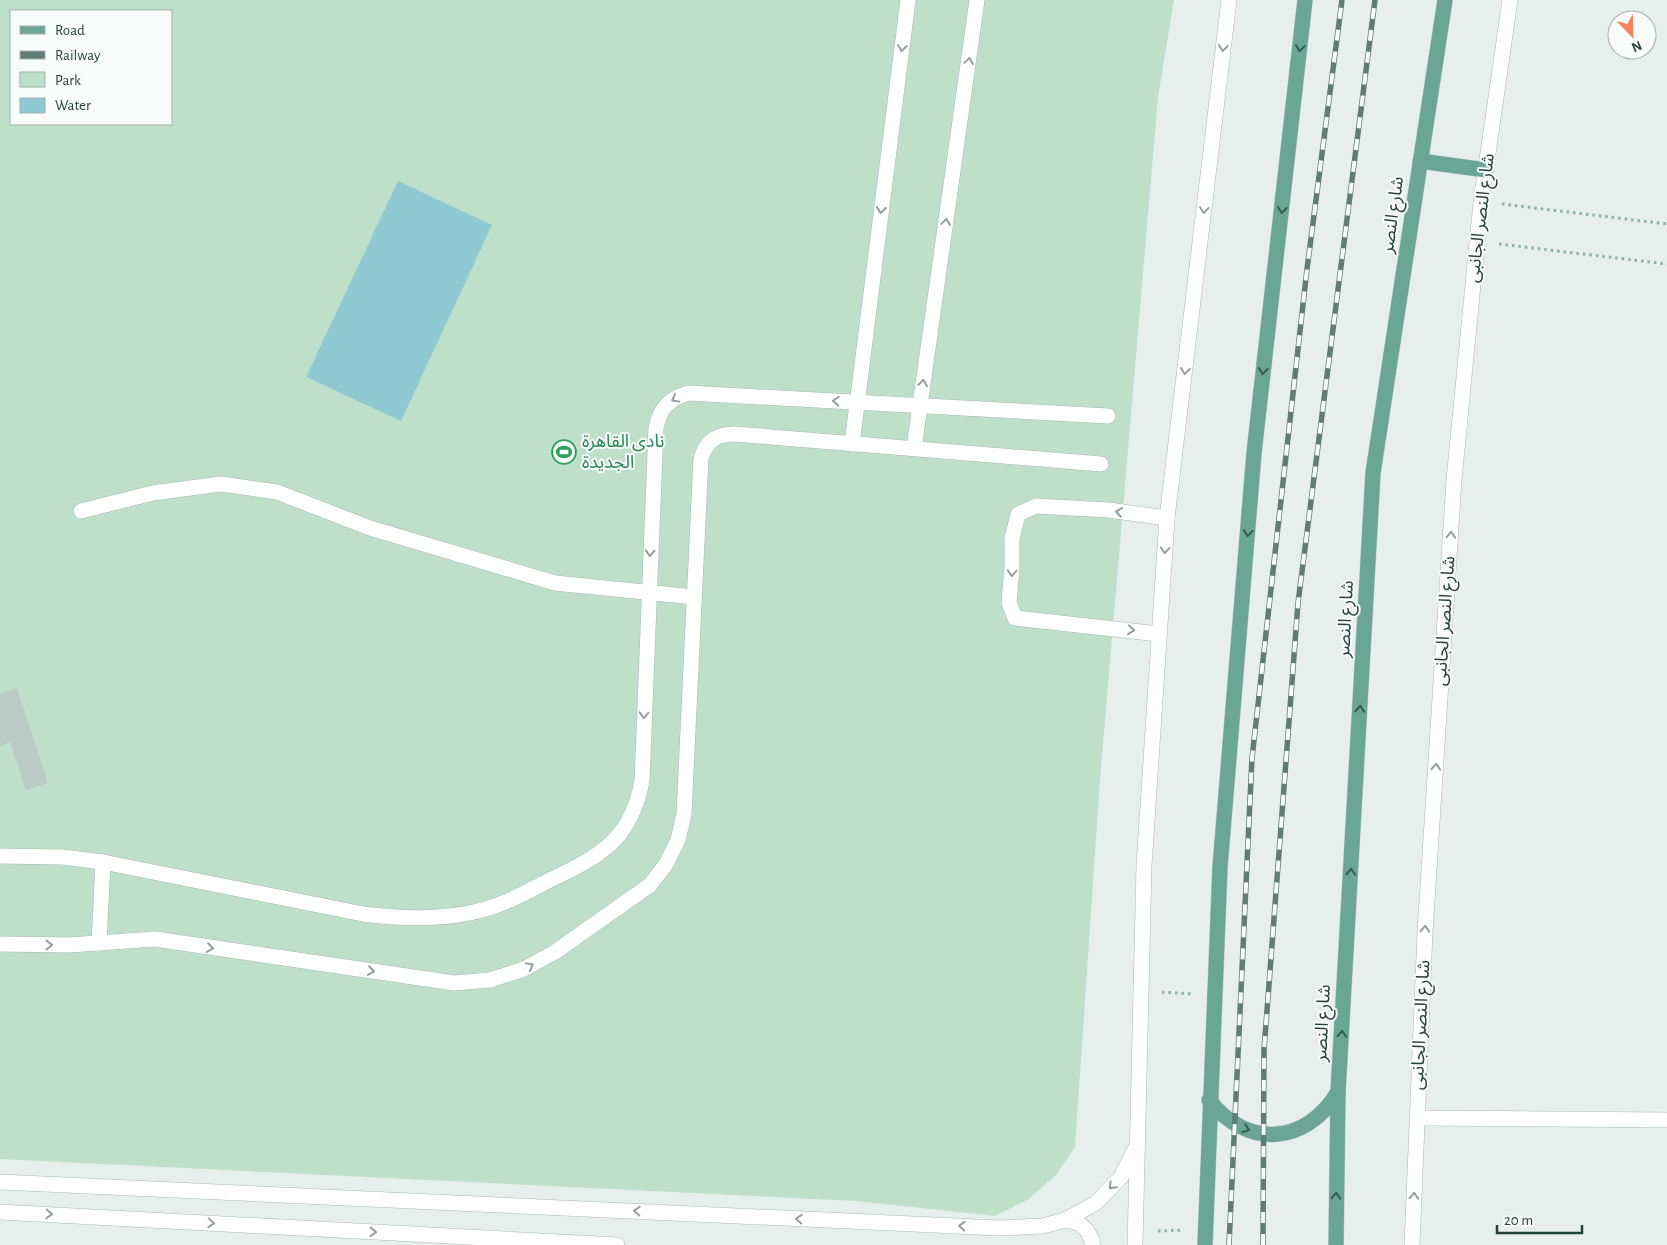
<svg xmlns="http://www.w3.org/2000/svg" width="1667" height="1245" font-family="'Alegreya Sans','Noto Sans Arabic',sans-serif">
	<style>
		.green { fill: #bfe0c8; fill-rule: evenodd }
		.water { fill: #8ec9d4 }
		.building { fill: #bbcac4 }
		.lines { fill: none; stroke-linecap: round; stroke-linejoin: round }
		.service-casing { stroke: #a8b8b2; stroke-width: 16 }
		.minor-casing { stroke: #a8b8b2; stroke-width: 16 }
		.tertiary-casing { stroke: #a8b8b2; stroke-width: 16 }
		.primary-casing { stroke: #c2cac8; stroke-width: 16 }
		.path { stroke: #86b3a5; stroke-width: 3; stroke-dasharray: 2.5 4; stroke-linecap: butt }
		.service { stroke: #fff; stroke-width: 15 }
		.minor { stroke: #fff; stroke-width: 15 }
		.tertiary { stroke: #fff; stroke-width: 15 }
		.primary { stroke: #6aa596; stroke-width: 15 }
		.rail-casing { stroke: #5f7d75; stroke-width: 5.5 }
		.rail { stroke: #f7fbf9; stroke-width: 4; stroke-dasharray: 11; stroke-linecap: butt }
		.oneway { stroke: #92a09c }
		.oneway2 { stroke: #365b51 }
		.labels { text-anchor: middle; dominant-baseline: central; stroke-width: 4; stroke-linejoin: round; paint-order: stroke }
		.street-label { font-size: 18px; fill: #24423a; stroke: #f7fbf9 }
		.leisure-label { font-size: 18px; fill: #27864d; stroke: #f7fbf9; text-anchor: start }
	</style>
	<rect width="100%" height="100%" fill="#e6efeb"/>
	<!-- green -->
	<path class="green" d="M0,0h1174l-16,97 -58,683 -25,367 -19,28 -27,24 -34,17 -139,-15 -856,-42zM11,11h160v113h-160z"/>
	<!-- water -->
	<path class="water" d="M398,181l94,44 -91,196 -95,-44z"/>
	<!-- building -->
	<path class="building" d="M17,688l31,95 -22,7 -16,-48 -10,4v-52z"/>
	<g class="lines">
		<!-- service casing -->
		<g class="service-casing">
			<g id="service">
				<path d="M852,444l56,-444"/>
				<path d="M914,448l63,-448"/>
				<path d="M81,511l72,-18 68,-9 56,8 93,36 185,55 139,14"/>
				<path d="M1159,634l-144,-16 -6,-15 3,-35v-29l6,-25 18,-8 72,4 59,8"/>
				<path d="M0,856l62,1 41,5 260,52c46,6 96,7 140,-11 17,-7 33,-16 49,-24 50,-24 79,-40 90,-98l14,-353c4,-20 13,-29 32,-35l420,23"/>
				<path d="M99,943l4,-81"/>
				<path d="M0,944l69,1 86,-6 299,44 36,-3 34,-11 31,-17 95,-67 16,-21 12,-24 6,-26 17,-356c6,-18 16,-24 34,-24l366,30"/>
			</g>
		</g>
		<!-- minor casing -->
		<g class="minor-casing">
			<g id="minor">
				<path d="M1417,1118l250,2"/>
				<path d="M0,1182l999,46 44,-2 22,-6 31,-17 25,-26 16,-32"/>
				<path d="M0,1212l617,33"/>
				<path d="M1065,1220c15,1 25,10 28,25"/>
			</g>
		</g>
		<!-- tertiary casing -->
		<g class="tertiary-casing">
			<g id="tertiary">
				<path d="M1135,1245l9,-379 23,-348 62,-518"/>
				<path d="M1412,1245l13,-313 29,-452 27,-278 29,-202"/>
			</g>
		</g>
		<!-- primary casing -->
		<g class="primary-casing">
			<g id="primary">
				<path d="M1420,161l66,9"/>
				<path d="M1209,1100c38,49 97,45 129,-8"/>
				<path d="M1205,1245l15,-378 34,-414 51,-453"/>
				<path d="M1336,1245l2,-153 35,-619 72,-473"/>
			</g>
		</g>
		<!-- path -->
		<g class="path">
			<path d="M1502,204l165,20"/>
			<path d="M1499,244l168,20"/>
			<path d="M1162,992l31,2"/>
			<path d="M1158,1231l26,-1"/>
		</g>
		<!-- service -->
		<use href="#service" class="service"/>
		<!-- minor -->
		<use href="#minor" class="minor"/>
		<!-- tertiary -->
		<use href="#tertiary" class="tertiary"/>
		<!-- primary -->
		<use href="#primary" class="primary"/>
		<!-- rail casing -->
		<g class="rail-casing">
			<g id="rail">
				<path d="M1229,1245l23,-487 55,-489 35,-269"/>
				<path d="M1263,1245l1,-195 34,-447 77,-603"/>
			</g>
		</g>
		<!-- rail -->
		<use href="#rail" class="rail"/>
	</g>
	<!-- one-way arrows -->
	<defs><path id="oneway-chevron" d="M-2-3.5L2.5 0L-2 3.5" fill="none" stroke-width="1.6" stroke-linecap="round" stroke-linejoin="round" transform="scale(1.25)"/></defs>
	<g class="oneway">
		<use href="#oneway-chevron" transform="translate(902 48) rotate(97)"/>
		<use href="#oneway-chevron" transform="translate(1223 48) rotate(97)"/>
		<use href="#oneway-chevron" transform="translate(969 61) rotate(-82)"/>
		<use href="#oneway-chevron" transform="translate(881 210) rotate(97)"/>
		<use href="#oneway-chevron" transform="translate(1204 210) rotate(97)"/>
		<use href="#oneway-chevron" transform="translate(946 222) rotate(-82)"/>
		<use href="#oneway-chevron" transform="translate(1185 371) rotate(97)"/>
		<use href="#oneway-chevron" transform="translate(923 383) rotate(-82)"/>
		<use href="#oneway-chevron" transform="translate(675 399) rotate(151)"/>
		<use href="#oneway-chevron" transform="translate(836 401) rotate(-177)"/>
		<use href="#oneway-chevron" transform="translate(1119 512) rotate(-172)"/>
		<use href="#oneway-chevron" transform="translate(1451 535) rotate(-86)"/>
		<use href="#oneway-chevron" transform="translate(1165 550) rotate(94)"/>
		<use href="#oneway-chevron" transform="translate(650 553) rotate(93)"/>
		<use href="#oneway-chevron" transform="translate(1012 573) rotate(94)"/>
		<use href="#oneway-chevron" transform="translate(1131 630) rotate(6)"/>
		<use href="#oneway-chevron" transform="translate(644 715) rotate(92)"/>
		<use href="#oneway-chevron" transform="translate(1436 767) rotate(-86)"/>
		<use href="#oneway-chevron" transform="translate(1425 929) rotate(-87)"/>
		<use href="#oneway-chevron" transform="translate(49 945)"/>
		<use href="#oneway-chevron" transform="translate(210 948) rotate(8)"/>
		<use href="#oneway-chevron" transform="translate(530 966) rotate(-28)"/>
		<use href="#oneway-chevron" transform="translate(371 971) rotate(8)"/>
		<use href="#oneway-chevron" transform="translate(1112 1186) rotate(134)"/>
		<use href="#oneway-chevron" transform="translate(1414 1196) rotate(-88)"/>
		<use href="#oneway-chevron" transform="translate(637 1211) rotate(-177)"/>
		<use href="#oneway-chevron" transform="translate(49 1214) rotate(3)"/>
		<use href="#oneway-chevron" transform="translate(799 1219) rotate(-177)"/>
		<use href="#oneway-chevron" transform="translate(211 1223) rotate(3)"/>
		<use href="#oneway-chevron" transform="translate(962 1226) rotate(-177)"/>
		<use href="#oneway-chevron" transform="translate(373 1232) rotate(3)"/>
	</g>
	<g class="oneway2">
		<use href="#oneway-chevron" transform="translate(1300 48) rotate(96)"/>
		<use href="#oneway-chevron" transform="translate(1282 210) rotate(96)"/>
		<use href="#oneway-chevron" transform="translate(1263 371) rotate(96)"/>
		<use href="#oneway-chevron" transform="translate(1248 533) rotate(95)"/>
		<use href="#oneway-chevron" transform="translate(1360 709) rotate(-87)"/>
		<use href="#oneway-chevron" transform="translate(1351 872) rotate(-87)"/>
		<use href="#oneway-chevron" transform="translate(1342 1034) rotate(-87)"/>
		<use href="#oneway-chevron" transform="translate(1246 1129) rotate(21)"/>
		<use href="#oneway-chevron" transform="translate(1336 1196) rotate(-89)"/>
	</g>
	<!-- icons -->
	<defs>
		<g id="stadium-ring" transform="scale(1.25)"><circle r="9.5" fill="#f7fbf9" stroke="#2e9e5b" stroke-width="1.5"/><path d="M0-5a6.5 5 0 1 0 0 10a6.5 5 0 1 0 0-10ZM-3.5-1.8h7v3.6h-7Z" fill="#2e9e5b"/></g>
	</defs>
	<g fill-rule="evenodd">
		<use href="#stadium-ring" x="564" y="452"/>
	</g>
	<g class="labels">
		<!-- street labels -->
		<g class="street-label">
			<text transform="translate(1393 215) rotate(-82)">شارع النصر</text>
			<text transform="translate(1481 218) rotate(-83)">شارع النصر الجانبى</text>
			<text transform="translate(1346 619) rotate(-87)">شارع النصر</text>
			<text transform="translate(1445 621) rotate(-86)">شارع النصر الجانبى</text>
			<text transform="translate(1323 1023) rotate(-87)">شارع النصر</text>
			<text transform="translate(1421 1025) rotate(-87)">شارع النصر الجانبى</text>
		</g>
		<!-- leisure labels -->
		<g class="leisure-label">
			<text x="582" y="442">نادى القاهرة<tspan x="582" dy="21">الجديدة</tspan></text>
		</g>
	</g>
	<!-- legend -->
	<rect x="10" y="10" width="162" height="115" fill="#f7fbf9" stroke="#a3b1ad"/>
	<rect x="20" y="26" width="25" height="8" fill="#6aa596" stroke="#a3b1ad"/>
	<text x="55" y="35" font-size="15" fill="#24423a">Road</text>
	<rect x="20" y="51" width="25" height="8" fill="#5f7d75" stroke="#a3b1ad"/>
	<text x="55" y="60" font-size="15" fill="#24423a">Railway</text>
	<rect x="20" y="72" width="25" height="15" fill="#bfe0c8" stroke="#a3b1ad"/>
	<text x="55" y="85" font-size="15" fill="#24423a">Park</text>
	<rect x="20" y="98" width="25" height="15" fill="#8ec9d4" stroke="#a3b1ad"/>
	<text x="55" y="110" font-size="15" fill="#24423a">Water</text>
	<!-- north arrow -->
	<g transform="translate(1632 35) rotate(157)"><circle r="24" fill="#f7fbf9" stroke="#a3b1ad"/>
	<path d="M0-4L9 19L0 12L-9 19Z" fill="#f4845f"/>
	<text y="-8" font-size="14" font-weight="bold" text-anchor="middle" fill="#24423a">N</text>
	</g>
	<!-- scale -->
	<path d="M1497 1225v8h85v-8" fill="none" stroke="#24423a" stroke-width="2.5"/>
	<text x="1504" y="1225" font-size="15" fill="#24423a" stroke="#f7fbf9" stroke-width="4" paint-order="stroke">20 m</text>
</svg>
